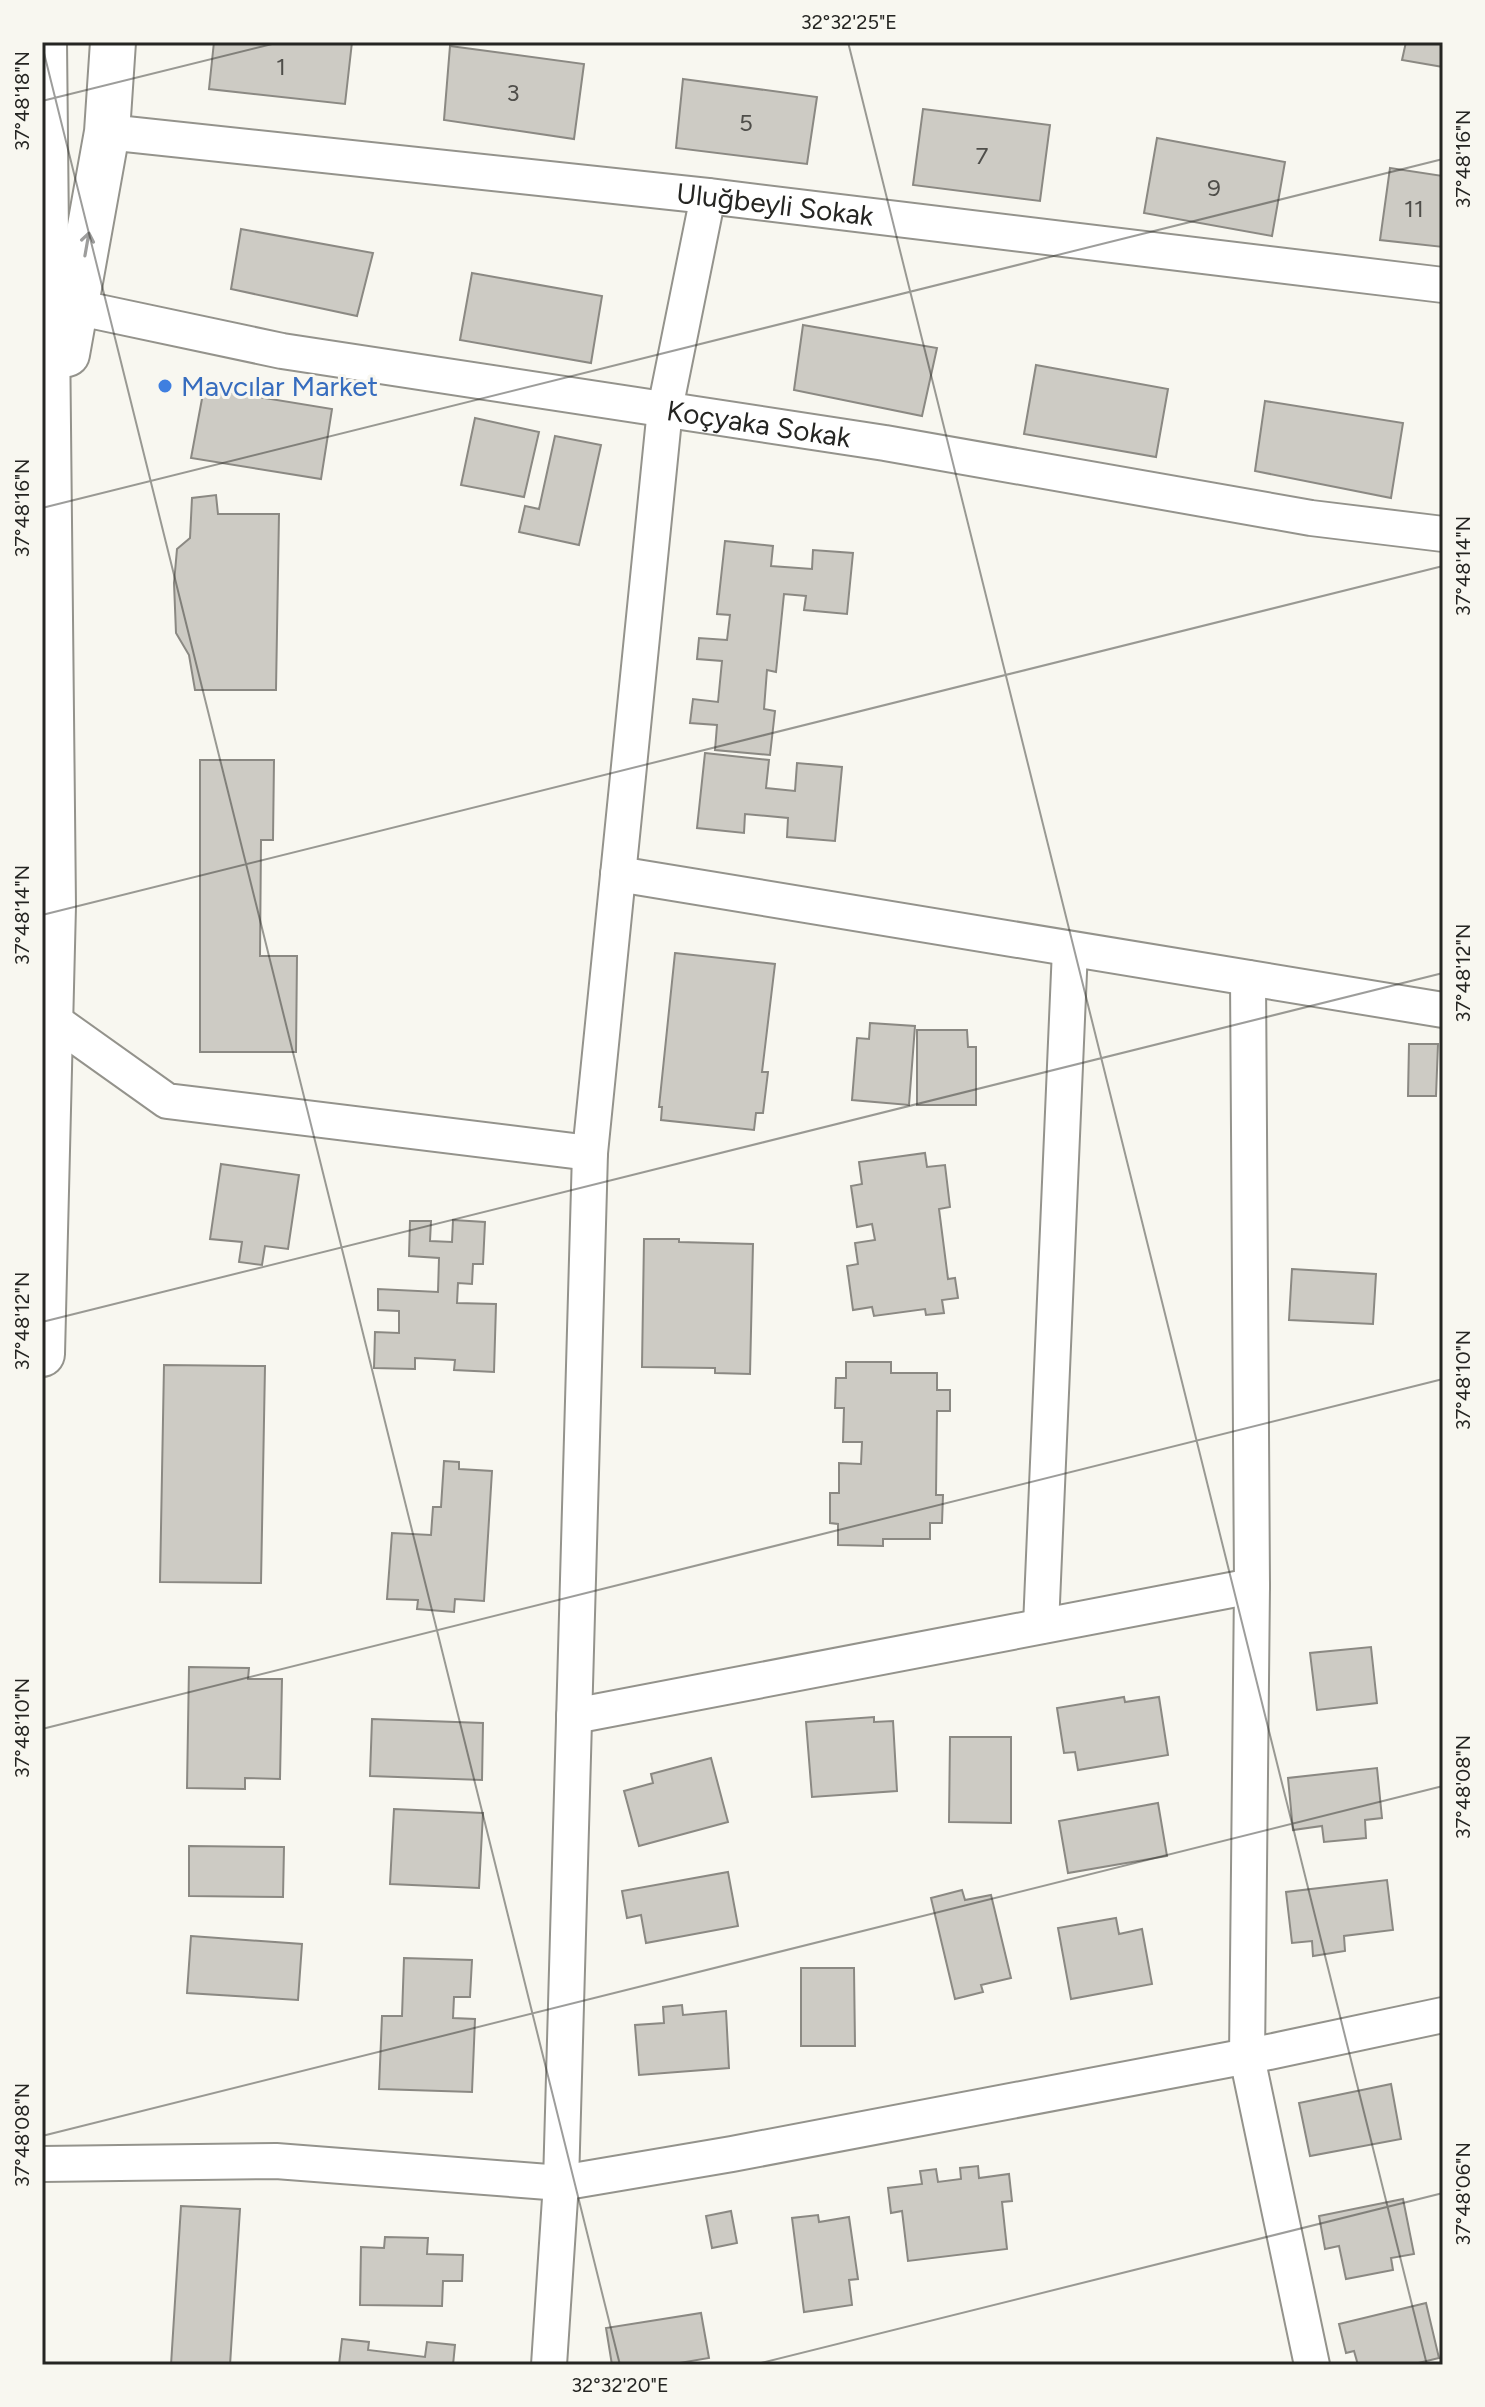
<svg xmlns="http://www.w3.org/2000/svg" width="1485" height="2407" font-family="Figtree,sans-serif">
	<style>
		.building { fill: #cdcbc4; stroke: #8b8983; stroke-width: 2 }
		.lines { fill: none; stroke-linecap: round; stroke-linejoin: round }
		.street-casing { stroke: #94938c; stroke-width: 38 }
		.secondary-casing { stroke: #94938c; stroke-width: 48 }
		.street { stroke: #fff; stroke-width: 34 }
		.secondary { stroke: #fff; stroke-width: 44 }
		.oneway { stroke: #9d9d9c }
		.ticks { fill: none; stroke: #252522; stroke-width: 2; stroke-opacity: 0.45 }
		.shop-dot { fill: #3f7fe0; stroke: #f8f7f0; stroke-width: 3 }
		.labels { text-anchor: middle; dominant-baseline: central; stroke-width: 6; stroke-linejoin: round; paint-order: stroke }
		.number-label { font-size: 24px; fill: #4f4e4a }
		.street-label { font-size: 28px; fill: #252522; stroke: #f8f7f0 }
		.shop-label { font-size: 28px; fill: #366cbe; stroke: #f8f7f0; text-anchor: start }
		.neatline { fill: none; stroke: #252522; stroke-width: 3 }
		.ticks-label { font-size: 20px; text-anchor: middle; fill: #252522 }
	</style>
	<rect width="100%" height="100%" fill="#f8f7f0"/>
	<!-- building -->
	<g class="building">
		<path d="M214,42h138l-7,62 -136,-15z"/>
		<path d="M1406,42h37v25l-41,-7z"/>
		<path d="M450,46l134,18 -10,75 -130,-19z"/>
		<path d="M683,79l134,18 -10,67 -131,-16z"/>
		<path d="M923,109l127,16 -10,76 -127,-16z"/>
		<path d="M1157,138l128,24 -13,74 -128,-23z"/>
		<path d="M1390,168l53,8v71l-63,-7z"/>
		<path d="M241,229l132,24 -16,63 -126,-27z"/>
		<path d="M472,273l130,23 -11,67 -131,-23z"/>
		<path d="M803,325l134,23 -15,68 -128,-26z"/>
		<path d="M1036,365l132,24 -12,68 -132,-23z"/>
		<path d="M204,388l128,21 -11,70 -130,-21z"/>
		<path d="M1265,401l138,22 -12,75 -136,-27z"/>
		<path d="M475,418l64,14 -15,65 -63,-12z"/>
		<path d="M555,436l46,9 -22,100 -60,-13 6,-26 14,3z"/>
		<path d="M216,495l2,19h61l-3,176h-81l-6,-35 -13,-22 -2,-50 3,-34 13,-11 2,-40z"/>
		<path d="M725,541l48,5 -2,20 41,3 1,-19 40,3 -6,61 -43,-4 2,-14 -22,-2 -8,78 -9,-2 -3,39 11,2 -5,44 -55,-5 2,-25 -27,-2 3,-24 25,3 4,-41 -25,-2 2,-21 28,2 3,-25 -13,-1z"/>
		<path d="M705,753l64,7 -3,28 29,3 2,-28 45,4 -7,74 -48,-4 1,-19 -43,-4 -1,19 -47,-5z"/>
		<path d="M200,760h74l-1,80h-12l-1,116h37l-1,96h-96z"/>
		<path d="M675,953l100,11 -13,108h6l-5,41h-7l-2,17 -93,-10 1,-13h-3z"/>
		<path d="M870,1023l45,3 -6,79 -57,-5 5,-62 12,1z"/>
		<path d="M917,1030h50l1,17h8v58h-59z"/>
		<path d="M1409,1044h29l-2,52h-28z"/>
		<path d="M925,1153l2,14 18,-2 5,42 -11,2 9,70 7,-1 3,20 -16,2 2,13 -18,2 -1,-6 -51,7 -2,-9 -19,3 -6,-44 11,-2 -3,-21 20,-3 -3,-16 -15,3 -6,-41 11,-2 -3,-22z"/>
		<path d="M221,1164l78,11 -11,74 -23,-3 -3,19 -23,-3 3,-20 -32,-3z"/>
		<path d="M453,1220l32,2 -2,42h-10l-1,20 -14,-1 -1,20 39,1 -2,68 -40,-2 1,-10 -40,-2v11l-41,-1 1,-36 24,1v-22l-21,-1v-21l60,3 1,-34 -30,-2 1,-35h21l-1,20 22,1z"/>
		<path d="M644,1239h35v3l74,2 -3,130 -35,-1v-5l-73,-1z"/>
		<path d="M1292,1269l84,5 -3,50 -84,-4z"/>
		<path d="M846,1362h45v11h46v17h13v21h-13l-1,84h7l-1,28h-12v16h-47v7l-45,-1v-21l-8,-1v-30h9v-30l22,1 1,-22h-19l1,-34h-9l1,-30h10z"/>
		<path d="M164,1365l101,1 -4,217 -101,-1z"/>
		<path d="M444,1461l15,1v7l33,2 -8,130 -29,-2 -1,13 -37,-3 1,-9 -31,-1 5,-66 39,2 2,-28h8z"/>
		<path d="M1371,1647l6,56 -60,7 -7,-57z"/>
		<path d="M189,1667l60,1 -1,11h34l-2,100 -35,-1v11l-58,-1z"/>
		<path d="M1124,1697l1,5 34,-5 9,58 -90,15 -3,-18 -11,1 -7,-45z"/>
		<path d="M874,1717v5l19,-1 4,70 -85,6 -6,-75z"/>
		<path d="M372,1719l111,4 -1,57 -112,-4z"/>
		<path d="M950,1737h61v86l-62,-1z"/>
		<path d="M711,1758l17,64 -89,24 -15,-55 29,-8 -2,-9z"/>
		<path d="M1377,1768l5,50 -17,2 1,18 -42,4 -2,-16 -29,4 -5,-52z"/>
		<path d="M1158,1803l9,53 -99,17 -9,-52z"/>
		<path d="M394,1809l89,4 -4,75 -89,-4z"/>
		<path d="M189,1846l95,1 -1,50 -94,-1z"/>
		<path d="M728,1872l10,54 -92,17 -5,-28 -14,3 -5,-27z"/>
		<path d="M1387,1880l6,50 -49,6 1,15 -32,5 -1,-15 -20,2 -6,-51z"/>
		<path d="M962,1890l3,10 26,-5 20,83 -30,7 2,7 -28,7 -24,-101z"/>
		<path d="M1116,1918l3,16 23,-5 10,55 -81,15 -13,-71z"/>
		<path d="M191,1936l111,8 -4,56 -111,-7z"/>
		<path d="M404,1958l68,2 -2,37h-16l-1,21 22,1 -3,73 -93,-3 3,-73h20z"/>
		<path d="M801,1968h53l1,78h-54z"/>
		<path d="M682,2005l1,10 43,-4 3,57 -90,7 -4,-50 29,-2 -1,-16z"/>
		<path d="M1391,2084l10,55 -91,17 -11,-53z"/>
		<path d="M978,2166l1,12 30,-4 3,27 -10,1 5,47 -99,12 -6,-50 -11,2 -3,-25 34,-4 -2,-13 16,-2 2,13 23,-3 -1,-11z"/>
		<path d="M1403,2199l11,55 -23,4 2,12 -47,9 -7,-33 -14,3 -6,-33z"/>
		<path d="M181,2206l59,3 -10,156h-59z"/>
		<path d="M731,2211l6,32 -25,5 -6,-32z"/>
		<path d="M818,2215l1,7 30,-5 9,62 -9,1 3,25 -48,7 -12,-94z"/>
		<path d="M385,2237l43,1 -1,16 36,1 -1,26h-19l-1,25 -82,-1 1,-58 23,1z"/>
		<path d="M1426,2303l13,55 -29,7h-52l-4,-14 -8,2 -7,-29z"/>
		<path d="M701,2313l8,45 -30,5v2h-67l-6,-37z"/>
		<path d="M342,2339l27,3 -1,8 57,7 2,-15 28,3 -2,20h-114z"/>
	</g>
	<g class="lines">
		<!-- street casing -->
		<g class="street-casing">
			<g id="street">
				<path id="s1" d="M107,132l601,64 735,89"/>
				<path id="s2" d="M75,307l207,44 603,92 426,75 132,16"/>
				<path d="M618,874l825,136"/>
				<path d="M1248,978l4,608 -5,471 65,308"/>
				<path d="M42,1015l7,2 118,84 423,52"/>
				<path d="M1041,1626l29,-677"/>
				<path d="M574,1716l678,-130"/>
				<path d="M42,2164l234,-3 285,22 171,-29 537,-102 174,-37"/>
				<path d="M549,2365l12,-182 29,-1030 75,-744 43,-213"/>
			</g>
		</g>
		<!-- secondary casing -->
		<g class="secondary-casing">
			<g id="secondary">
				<path d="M67,354l40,-222 6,-90"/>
				<path d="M42,1354l11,-448 -9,-864"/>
			</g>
		</g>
		<!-- street -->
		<use href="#street" class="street"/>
		<!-- secondary -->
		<use href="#secondary" class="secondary"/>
	</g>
	<!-- one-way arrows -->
	<defs><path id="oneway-shaft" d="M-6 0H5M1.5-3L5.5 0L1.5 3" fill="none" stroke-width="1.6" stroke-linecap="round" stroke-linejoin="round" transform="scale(2)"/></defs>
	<use class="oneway" href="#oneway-shaft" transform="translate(87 244) rotate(-80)"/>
	<!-- ticks -->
	<path class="ticks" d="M848,42l579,2323M42,45l578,2320M42,101l238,-59M42,508l1401,-349M42,915l1401,-349M42,1322l1401,-349M42,1729l1401,-350M42,2136l1401,-350M753,2365l690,-172"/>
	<!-- markers -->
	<circle class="shop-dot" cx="165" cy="386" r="8"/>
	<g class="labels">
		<!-- number labels -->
		<g class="number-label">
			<text x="281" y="66">1</text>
			<text x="513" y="92">3</text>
			<text x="746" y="122">5</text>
			<text x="982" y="155">7</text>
			<text x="1214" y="187">9</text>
			<text x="1414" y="208">11</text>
		</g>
		<!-- street labels -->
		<g class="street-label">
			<text stroke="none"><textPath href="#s1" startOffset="672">Uluğbeyli Sokak</textPath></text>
			<text stroke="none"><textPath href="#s2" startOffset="694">Koçyaka Sokak</textPath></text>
		</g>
		<!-- shop labels -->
		<g class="shop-label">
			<text x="181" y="386">Mavcılar Market</text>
		</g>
	</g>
	<!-- border -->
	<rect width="1485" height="2407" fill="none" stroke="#f8f7f0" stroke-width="88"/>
	<rect x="44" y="44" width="1397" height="2319" class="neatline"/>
	<g class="ticks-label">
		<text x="849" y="29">32°32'25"E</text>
		<text transform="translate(22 101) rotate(-90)" y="7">37°48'18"N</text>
		<text transform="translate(1463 159) rotate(-90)" y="7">37°48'16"N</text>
		<text transform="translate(22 508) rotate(-90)" y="7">37°48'16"N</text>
		<text transform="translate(1463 566) rotate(-90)" y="7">37°48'14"N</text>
		<text transform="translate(22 915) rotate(-90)" y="7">37°48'14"N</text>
		<text transform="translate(1463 973) rotate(-90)" y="7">37°48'12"N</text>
		<text transform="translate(22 1321) rotate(-90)" y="7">37°48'12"N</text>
		<text transform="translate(1463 1380) rotate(-90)" y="7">37°48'10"N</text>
		<text transform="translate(22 1728) rotate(-90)" y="7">37°48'10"N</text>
		<text transform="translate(1463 1787) rotate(-90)" y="7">37°48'08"N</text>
		<text transform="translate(22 2135) rotate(-90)" y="7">37°48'08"N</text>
		<text transform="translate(1463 2194) rotate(-90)" y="7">37°48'06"N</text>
		<text x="620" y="2392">32°32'20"E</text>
	</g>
</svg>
